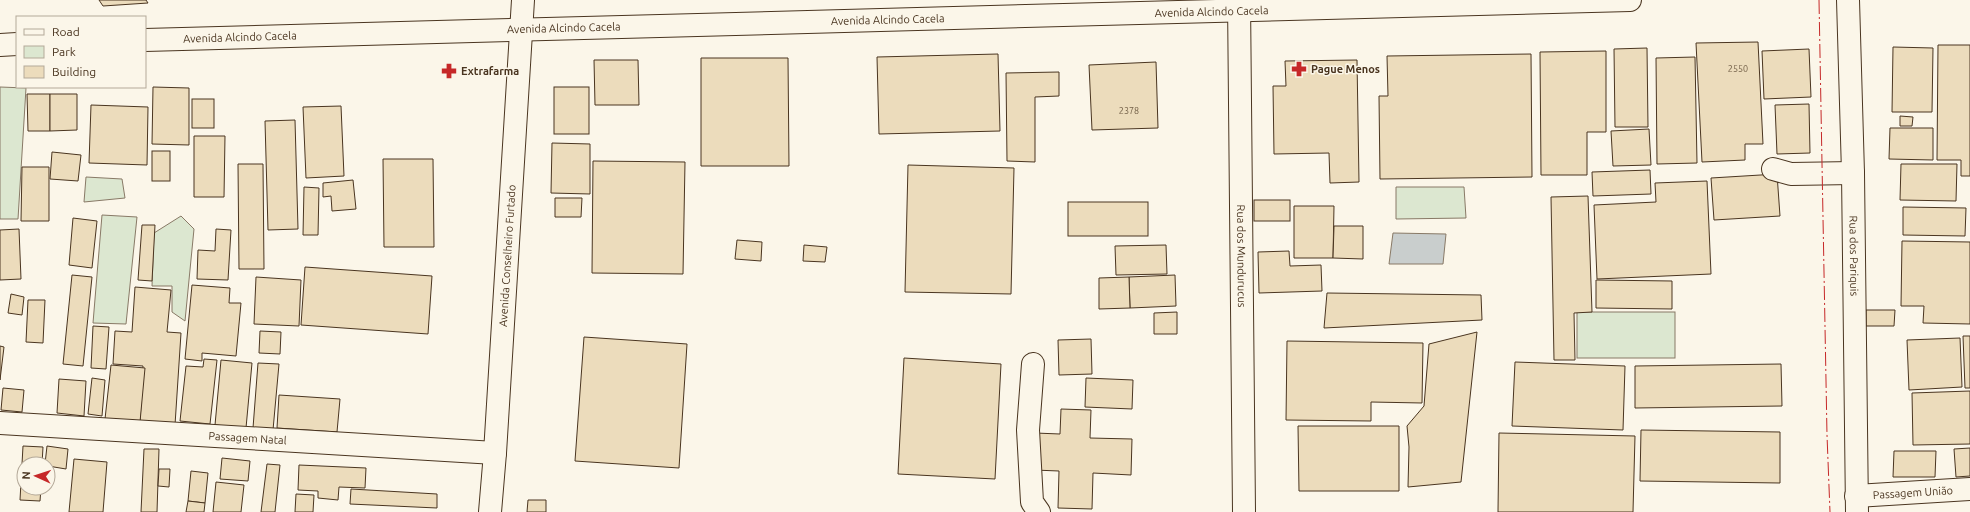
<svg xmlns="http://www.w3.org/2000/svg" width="1970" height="512" font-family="Ubuntu,sans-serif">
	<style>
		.green { fill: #dce7d0; stroke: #887966 }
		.water { fill: #c9cecd; stroke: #887966 }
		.building { fill: #ecdcbc; stroke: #4a3520 }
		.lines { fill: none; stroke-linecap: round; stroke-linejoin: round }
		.minor-casing { stroke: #4a3520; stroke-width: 24 }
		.major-casing { stroke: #4a3520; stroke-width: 24 }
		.minor { stroke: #fbf6e9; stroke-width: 22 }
		.major { stroke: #fbf6e9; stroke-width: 22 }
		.power { stroke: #c62828; stroke-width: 1; stroke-dasharray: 14 3 2 3; stroke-linecap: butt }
		.labels { text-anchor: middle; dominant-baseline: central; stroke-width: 3; stroke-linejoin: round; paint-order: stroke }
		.number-label { font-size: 9px; fill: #725f47 }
		.street-label { font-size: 11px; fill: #4a3520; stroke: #fbf6e9 }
		.poi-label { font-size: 11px; font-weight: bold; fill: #4a3520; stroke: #fbf6e9; text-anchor: start }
	</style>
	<rect width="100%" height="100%" fill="#fbf6e9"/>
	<!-- green -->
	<g class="green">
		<path d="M0,87l26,1 -8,131h-18z"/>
		<path d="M86,177l36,2 3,19 -41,4z"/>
		<path d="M1396,187h68l2,31 -70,1z"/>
		<path d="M102,215l35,2 -11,107 -33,-1z"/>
		<path d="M181,216l13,13 -9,92 -13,-9v-26h-20l2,-53z"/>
		<rect x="1577" y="312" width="98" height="46"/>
	</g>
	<!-- water -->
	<path class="water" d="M1393,233l53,1 -3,30h-54z"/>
	<!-- building -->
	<g class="building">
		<path d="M99,0h47l2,3 -45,3z"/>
		<path d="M1758,42l5,102h-18v16l-43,2 -6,-119z"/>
		<path d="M1938,45h32v131h-9v-16h-24z"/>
		<path d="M1893,47l40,1 -1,64h-40z"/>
		<path d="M1647,48l1,79h-33l-1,-78z"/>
		<path d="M1809,49l2,48 -47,2 -2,-48z"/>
		<path d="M1606,51v81h-19v43h-46l-1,-123z"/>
		<path d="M998,54l2,77 -121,3 -2,-77z"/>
		<path d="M1531,54l1,123 -152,2 -1,-83h9l-1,-40z"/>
		<path d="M1695,57l2,106 -40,1 -1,-106z"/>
		<path d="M701,58h87l1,108h-88z"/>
		<path d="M594,60h44l1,45h-44z"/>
		<path d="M1357,60l2,122 -29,1 -1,-30 -55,1 -1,-68h13l-1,-25z"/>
		<path d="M1156,62l2,66 -66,2 -3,-65z"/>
		<path d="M1059,72v24l-24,1v65l-28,-1 -1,-88z"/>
		<path d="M153,87l36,1v57l-37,-1z"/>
		<rect x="554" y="87" width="35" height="47"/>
		<path d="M27,94h23v37h-22z"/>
		<path d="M50,94h27v36l-27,1z"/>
		<rect x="192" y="99" width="22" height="29"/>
		<path d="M1809,104l1,49 -33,1 -2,-49z"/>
		<path d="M91,105l57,2 -1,58 -58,-2z"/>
		<path d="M341,106l3,70 -38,2 -3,-71z"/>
		<path d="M1900,116l13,1 -1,9h-12z"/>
		<path d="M295,120l3,109 -30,1 -3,-109z"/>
		<path d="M1890,128h43v32l-44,-1z"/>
		<path d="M1649,129l2,36 -38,1 -2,-35z"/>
		<path d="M194,136h31l-1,61h-30z"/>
		<path d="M552,143l38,1v50l-39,-1z"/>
		<rect x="152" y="151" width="18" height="30"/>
		<path d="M52,152l29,3 -3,26 -28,-2z"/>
		<path d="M383,159h50l1,88h-50z"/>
		<path d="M593,161l92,1 -2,112 -91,-1z"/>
		<path d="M238,164h25l1,105h-25z"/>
		<path d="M1901,164h56l-1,37 -56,-1z"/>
		<path d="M908,165l106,3 -3,126 -106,-2z"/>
		<path d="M22,167h27v54h-28z"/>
		<path d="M1650,170l1,24 -58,2 -1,-24z"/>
		<path d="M1777,174l3,42 -66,4 -3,-42z"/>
		<path d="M353,180l3,29 -24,2 -1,-15 -8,1v-14z"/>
		<path d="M1707,181l4,93 -114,5 -3,-74 62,-3 -1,-19z"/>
		<path d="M304,187l15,1 -1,47h-15z"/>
		<path d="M1588,196l4,116 -18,1 1,47h-21l-3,-163z"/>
		<path d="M555,198h27l-1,19h-26z"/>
		<rect x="1254" y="200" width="36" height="21"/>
		<rect x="1068" y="202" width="80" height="34"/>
		<path d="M1294,206h40l-1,52h-39z"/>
		<path d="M1903,207l63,1 -1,28 -62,-1z"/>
		<path d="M73,218l24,3 -5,47 -23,-3z"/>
		<path d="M142,225h13l-3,56 -14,-1z"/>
		<path d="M1334,226h29v33l-30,-1z"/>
		<path d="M19,229l2,50 -21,1v-50z"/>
		<path d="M216,229l15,1 -3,50 -31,-1 1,-29 17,1z"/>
		<path d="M737,240l25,2 -1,19 -26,-2z"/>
		<path d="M1902,241l68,1v82l-47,-1 1,-17h-23z"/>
		<path d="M804,245l23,2 -2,15 -22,-1z"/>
		<path d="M1166,245l1,29 -51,1 -1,-29z"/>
		<path d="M1289,251l1,15 31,-1 1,26 -63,2 -1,-41z"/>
		<path d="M305,267l127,9 -4,58 -127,-9z"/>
		<path d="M72,275l20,2 -9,89 -20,-2z"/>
		<path d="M1175,275l1,31 -46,2 -1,-31z"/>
		<path d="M256,277l45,3 -2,46 -45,-2z"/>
		<path d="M1129,277l1,31 -31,1v-31z"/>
		<path d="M1596,280l76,1v28l-76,-1z"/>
		<path d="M192,285l38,3 -1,15h12l-5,53 -34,-3v8l-17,-2z"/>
		<path d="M135,287l36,3 -4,42 14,1 -6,92 -35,-3 3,-56 -30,-2 2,-33 17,1z"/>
		<path d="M1327,293l154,2 1,25 -158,8z"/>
		<path d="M11,294l13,3 -2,18 -14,-2z"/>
		<path d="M28,300h17l-2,43 -17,-1z"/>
		<path d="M1866,310h29l-1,16h-28z"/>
		<path d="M1177,312v22h-23v-21z"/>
		<path d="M93,326l16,1 -3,42 -15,-1z"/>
		<path d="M260,331l21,1 -1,22 -21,-1z"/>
		<path d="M1477,332l-16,150 -53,5 1,-40 -2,-21 17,-20 5,-62z"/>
		<path d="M1963,336h7v52h-5z"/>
		<path d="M584,337l103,7 -8,124 -104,-7z"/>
		<path d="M1960,338l2,49 -53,3 -2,-50z"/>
		<path d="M1091,339l1,35 -33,1 -1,-35z"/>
		<path d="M1287,341l136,2 -1,60 -51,-1v19l-85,-1z"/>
		<path d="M0,346l4,1 -4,33z"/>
		<path d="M904,358l97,6 -6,115 -97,-5z"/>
		<path d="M204,359l13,1 -7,64 -30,-3 6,-55 17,1z"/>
		<path d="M221,360l31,3 -6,65 -31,-3z"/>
		<path d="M1515,362l110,4 -2,64 -111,-4z"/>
		<path d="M258,363l21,1 -6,66 -20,-2z"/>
		<path d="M1781,364l1,42 -147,2v-42z"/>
		<path d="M111,365l34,3 -5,54 -35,-3z"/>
		<path d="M92,378l13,2 -3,36 -14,-2z"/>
		<path d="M1086,378l47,2 -1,29 -47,-2z"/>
		<path d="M59,379l27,2 -2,35 -27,-3z"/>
		<path d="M3,388l21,2 -2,22 -21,-2z"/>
		<path d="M1970,391v53l-57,1 -1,-52z"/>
		<path d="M279,395l61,4 -3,33 -60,-4z"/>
		<path d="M1061,409l30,1 -1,28 42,1 -1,36 -38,-2 -1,36 -34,-1 1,-37 -25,-1 1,-37 25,1z"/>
		<path d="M1298,426h101v65h-100z"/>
		<path d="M1641,430l139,2v51l-140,-2z"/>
		<path d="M1499,433l136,3 -2,76h-135z"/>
		<path d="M23,446l20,1 -1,17h-18v24h17l-1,13 -20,-1z"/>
		<path d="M47,446l21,3 -2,20 -18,-3v-2h-3z"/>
		<path d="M1970,448v28l-14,1 -2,-28z"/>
		<path d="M144,449h15l-2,63h-16z"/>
		<path d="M1894,451h42l-1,26h-42z"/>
		<path d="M222,458l28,3 -2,20 -28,-2z"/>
		<path d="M74,459l33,3 -4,50h-34z"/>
		<path d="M267,464l13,1 -5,47h-14z"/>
		<path d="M299,465l67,3 -1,20 -26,-1 -1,13 -20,-2v-7l-20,-1z"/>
		<path d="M159,469h11l-1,18 -11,-1z"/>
		<path d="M191,471l17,2 -3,30 -17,-2z"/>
		<path d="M216,482l28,3 -3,27h-28z"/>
		<path d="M351,489l86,5v14l-87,-4z"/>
		<path d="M296,494l18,1 -1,17h-18z"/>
		<path d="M528,500h18v12h-19z"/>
		<path d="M188,501l17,2 -1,9h-18z"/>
	</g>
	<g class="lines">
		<!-- minor casing -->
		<g class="minor-casing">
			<g id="minor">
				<path id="s1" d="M1239,0l5,512"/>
				<path id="s2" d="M1848,0l5,173 4,339"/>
				<path d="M1773,169l18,5 62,-1"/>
				<path d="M1033,364l-5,66 4,72 7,10"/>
				<path id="s3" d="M0,423l495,30"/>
				<path id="s4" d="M1856,496l114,-7"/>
			</g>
		</g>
		<!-- major casing -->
		<g class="major-casing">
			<g id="major">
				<path id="s5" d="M145,40c495,-16 990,-25 1485,-40"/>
				<path d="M0,45l17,-1"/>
				<path id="s6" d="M490,512l5,-59 28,-453"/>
			</g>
		</g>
		<!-- minor -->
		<use href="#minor" class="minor"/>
		<!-- major -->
		<use href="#major" class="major"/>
		<!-- power -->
		<path class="power" d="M1819,0l8,435 3,77"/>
	</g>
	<!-- icons -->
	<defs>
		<g id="pharmacy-bare" transform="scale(1.2)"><path d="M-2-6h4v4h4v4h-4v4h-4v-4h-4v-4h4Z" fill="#c62828" stroke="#fbf6e9" stroke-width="2.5" paint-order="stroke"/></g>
	</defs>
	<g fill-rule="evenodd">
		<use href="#pharmacy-bare" x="1299" y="69"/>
		<use href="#pharmacy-bare" x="449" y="71"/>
	</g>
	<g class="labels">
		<!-- number labels -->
		<g class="number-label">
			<text x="1738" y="69">2550</text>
			<text x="1129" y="111">2378</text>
		</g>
		<!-- street labels -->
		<g class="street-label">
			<text stroke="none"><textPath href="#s5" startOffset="1067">Avenida Alcindo Cacela</textPath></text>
			<text stroke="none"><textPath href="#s5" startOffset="743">Avenida Alcindo Cacela</textPath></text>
			<text stroke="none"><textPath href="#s5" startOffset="419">Avenida Alcindo Cacela</textPath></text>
			<text stroke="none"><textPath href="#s5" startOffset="95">Avenida Alcindo Cacela</textPath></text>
			<text stroke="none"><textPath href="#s6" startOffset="257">Avenida Conselheiro Furtado</textPath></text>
			<text stroke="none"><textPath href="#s1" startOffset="256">Rua dos Mundurucus</textPath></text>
			<text stroke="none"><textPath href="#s2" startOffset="256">Rua dos Pariquis</textPath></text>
			<text stroke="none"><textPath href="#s3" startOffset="248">Passagem Natal</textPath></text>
			<text stroke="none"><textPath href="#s4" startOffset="57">Passagem União</textPath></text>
		</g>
		<!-- poi labels -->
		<g class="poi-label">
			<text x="1311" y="69">Pague Menos</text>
			<text x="461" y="71">Extrafarma</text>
		</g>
	</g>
	<!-- legend -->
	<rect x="16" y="16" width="130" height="72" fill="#fbf6e9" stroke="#b4a999"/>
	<rect x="24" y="29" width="20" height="6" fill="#fbf6e9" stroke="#b4a999"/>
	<text x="52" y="36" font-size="12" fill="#4a3520">Road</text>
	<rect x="24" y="46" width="20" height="12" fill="#dce7d0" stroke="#b4a999"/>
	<text x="52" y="56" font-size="12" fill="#4a3520">Park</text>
	<rect x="24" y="66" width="20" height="12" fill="#ecdcbc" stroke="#b4a999"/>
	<text x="52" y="76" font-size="12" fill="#4a3520">Building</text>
	<!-- north arrow -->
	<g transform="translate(36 476) rotate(273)"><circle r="19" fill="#fbf6e9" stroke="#b4a999"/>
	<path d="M0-3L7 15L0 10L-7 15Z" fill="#c62828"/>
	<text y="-6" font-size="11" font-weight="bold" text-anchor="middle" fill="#4a3520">N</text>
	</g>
</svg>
